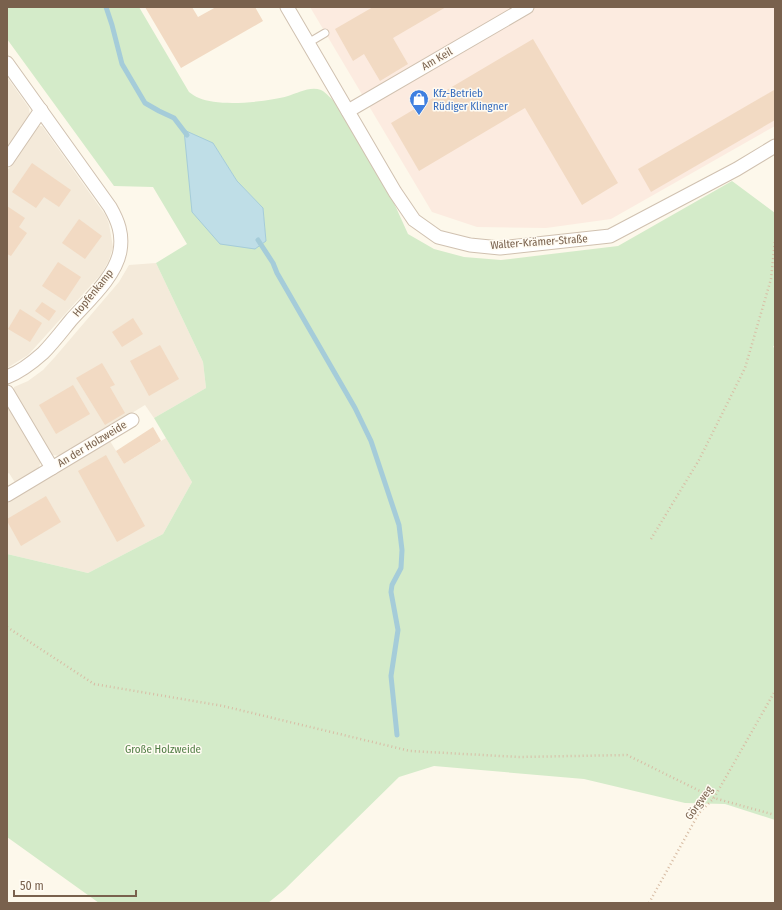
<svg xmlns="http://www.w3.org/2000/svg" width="782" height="910" font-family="'Fira Sans Condensed',sans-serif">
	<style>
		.residential { fill: #f4eada }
		.commercial { fill: #fcebe0 }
		.green { fill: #d4ebc9; fill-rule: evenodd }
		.water { fill: #bfdee7; stroke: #a5ccd9 }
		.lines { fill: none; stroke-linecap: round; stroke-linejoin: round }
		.stream { stroke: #a5ccd9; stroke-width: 5 }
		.building { fill: #f2dac3 }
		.lane-casing { stroke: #d0c1b0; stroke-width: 9 }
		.street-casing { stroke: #d0c1b0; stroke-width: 15 }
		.path { stroke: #d8bda5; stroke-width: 2.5; stroke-dasharray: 1 3; stroke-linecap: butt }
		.lane { stroke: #fff; stroke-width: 7 }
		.street { stroke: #fff; stroke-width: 13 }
		.labels { text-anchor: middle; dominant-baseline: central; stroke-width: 3; stroke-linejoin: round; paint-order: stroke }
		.street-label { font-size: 11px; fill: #79614d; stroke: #fffbf2 }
		.shop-label { font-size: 11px; fill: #366cbe; stroke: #fffbf2; text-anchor: start }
		.park-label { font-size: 11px; fill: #517e45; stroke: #fffbf2 }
	</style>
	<rect width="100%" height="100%" fill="#fdf8eb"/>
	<!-- residential -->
	<g class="residential">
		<path d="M7,77l22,31 1,8 -23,33z"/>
		<path d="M37,126h5l64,90 3,8 4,23 -4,13 -7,13 -64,71 -10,11 -21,13v-197z"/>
		<path d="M156,263l47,99 3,26 -52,30 -9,-13 -84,51 -9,-1 -38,-63v-5l14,-6 15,-11 12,-13 64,-75 10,-17z"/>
		<path d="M7,405l34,56 -3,9 -22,14 -7,-11 -2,1z"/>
		<path d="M166,438l26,44 -29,52 -75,39 -81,-19v-51l103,-62 14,23z"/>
	</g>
	<!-- commercial -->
	<path class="commercial" d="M310,7h465v119l-164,93 -65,9 -69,-1 -45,-15z"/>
	<!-- green -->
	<path class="green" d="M7,7h132l50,85c3,2 7,5 10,6 20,9 68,4 89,-2 10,-3 22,-10 33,-6 6,3 11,10 16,14l52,88 19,42 26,15 30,8 37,3 117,-14 114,-65 43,32v131l-2,3 2,1v472l-50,-16 -40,-1 -101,-24 -150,-13 -35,11 -114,112 -17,14h-169l-92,-66v-283l81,19 75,-39 29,-52 -38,-64 52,-30 -3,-26 -47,-99 31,-19 -34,-57 -39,-1 -107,-147zM213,143l24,38 26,27 3,33z"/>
	<!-- water -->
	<path class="water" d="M184,130l29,13 24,38 26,27 3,33 -11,8 -35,-5 -28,-32z"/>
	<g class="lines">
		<!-- stream -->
		<g class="stream">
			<path d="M106,7l6,18 10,39 23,39 14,8 15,7 13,17"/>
			<path d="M258,240l15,23 4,10 78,135 16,33 28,84 3,25 -1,18 -9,17 -1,7 7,38 -7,46 6,59"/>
		</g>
	</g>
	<!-- building -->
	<g class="building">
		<path d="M145,7h47l6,10 18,-10h39l8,14 -82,47z"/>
		<path d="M373,7h73l-53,31 15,26 -28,17 -16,-27 -11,7 -18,-32z"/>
		<path d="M533,39l85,144 -36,22 -57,-97 -106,63 -28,-48z"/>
		<path d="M774,90l1,2v28l-124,72 -13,-23z"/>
		<path d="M32,163l39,27 -12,17 -15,-10 -8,11 -24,-16z"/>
		<path d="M7,206l18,12 -6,9 8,6 -16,23 -4,-2z"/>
		<path d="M79,219l23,17 -17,23 -23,-16z"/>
		<path d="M58,262l23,15 -16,24 -23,-15z"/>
		<path d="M42,302l14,9 -7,10 -14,-10z"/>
		<path d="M20,309l22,14 -12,19 -22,-13z"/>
		<path d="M133,318l10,16 -21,13 -10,-15z"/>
		<path d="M160,345l19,34 -30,17 -19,-35z"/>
		<path d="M102,363l13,22 -5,2 15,26 -20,12 -29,-47z"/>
		<path d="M73,385l17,29 -34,20 -17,-29z"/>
		<path d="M153,427l8,14 -37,23 -8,-13z"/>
		<path d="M106,455l39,71 -28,16 -39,-71z"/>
		<path d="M46,496l15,26 -40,24 -14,-25v-2z"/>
	</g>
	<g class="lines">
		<!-- lane casing -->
		<g class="lane-casing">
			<path id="lane" d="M308,43l17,-10"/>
		</g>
		<!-- street casing -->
		<g class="street-casing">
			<g id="street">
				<path d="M287,7l108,185 19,28 24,17 32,8 30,3 110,-12 127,-67 38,-23"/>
				<path d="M7,63l103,144c8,14 13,27 10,44 -4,25 -32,50 -49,69 -9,11 -18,23 -28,33 -10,9 -23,19 -36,24"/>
				<path d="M348,111l179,-104"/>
				<path d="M7,160l34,-50"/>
				<path d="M7,392l45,76"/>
				<path d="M7,495l125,-75"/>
			</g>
		</g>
		<!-- path -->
		<g class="path">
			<path d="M651,539l48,-79 46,-92 26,-89 4,-39"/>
			<path d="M7,627l87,57 129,22 187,45 109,6 108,-2 87,43 61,17"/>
			<path d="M649,903l50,-90 15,-15 61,-107"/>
		</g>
		<!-- lane -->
		<use href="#lane" class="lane"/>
		<!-- street -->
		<use href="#street" class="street"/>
	</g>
	<!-- icons -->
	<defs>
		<g id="shop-pin" transform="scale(1)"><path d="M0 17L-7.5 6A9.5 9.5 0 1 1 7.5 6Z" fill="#3f7fe0" stroke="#fffbf2"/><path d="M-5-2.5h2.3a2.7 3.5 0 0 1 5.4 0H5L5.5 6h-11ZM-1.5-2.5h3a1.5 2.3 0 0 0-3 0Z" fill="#fff"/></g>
	</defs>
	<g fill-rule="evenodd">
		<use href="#shop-pin" x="419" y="99"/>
	</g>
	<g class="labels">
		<!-- street labels -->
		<g class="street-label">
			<text transform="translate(437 59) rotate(-30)">Am Keil</text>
			<text transform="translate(539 242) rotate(-4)">Walter-Krämer-Straße</text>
			<text transform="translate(93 293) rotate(-51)">Hopfenkamp</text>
			<text transform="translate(92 444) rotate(-31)">An der Holzweide</text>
			<text transform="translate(699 803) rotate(-54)">Görgweg</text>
		</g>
		<!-- shop labels -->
		<g class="shop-label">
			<text x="433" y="93">Kfz-Betrieb<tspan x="433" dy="13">Rüdiger Klingner</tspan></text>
		</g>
		<!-- park labels -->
		<g class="park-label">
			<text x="163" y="749">Große Holzweide</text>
		</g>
	</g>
	<!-- border -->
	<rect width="782" height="910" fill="none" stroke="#79614d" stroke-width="16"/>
	<!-- scale -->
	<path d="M14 890v6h122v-6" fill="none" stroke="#79614d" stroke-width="2"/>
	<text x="20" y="890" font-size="12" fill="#79614d" stroke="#fffbf2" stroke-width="3" paint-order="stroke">50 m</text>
</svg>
